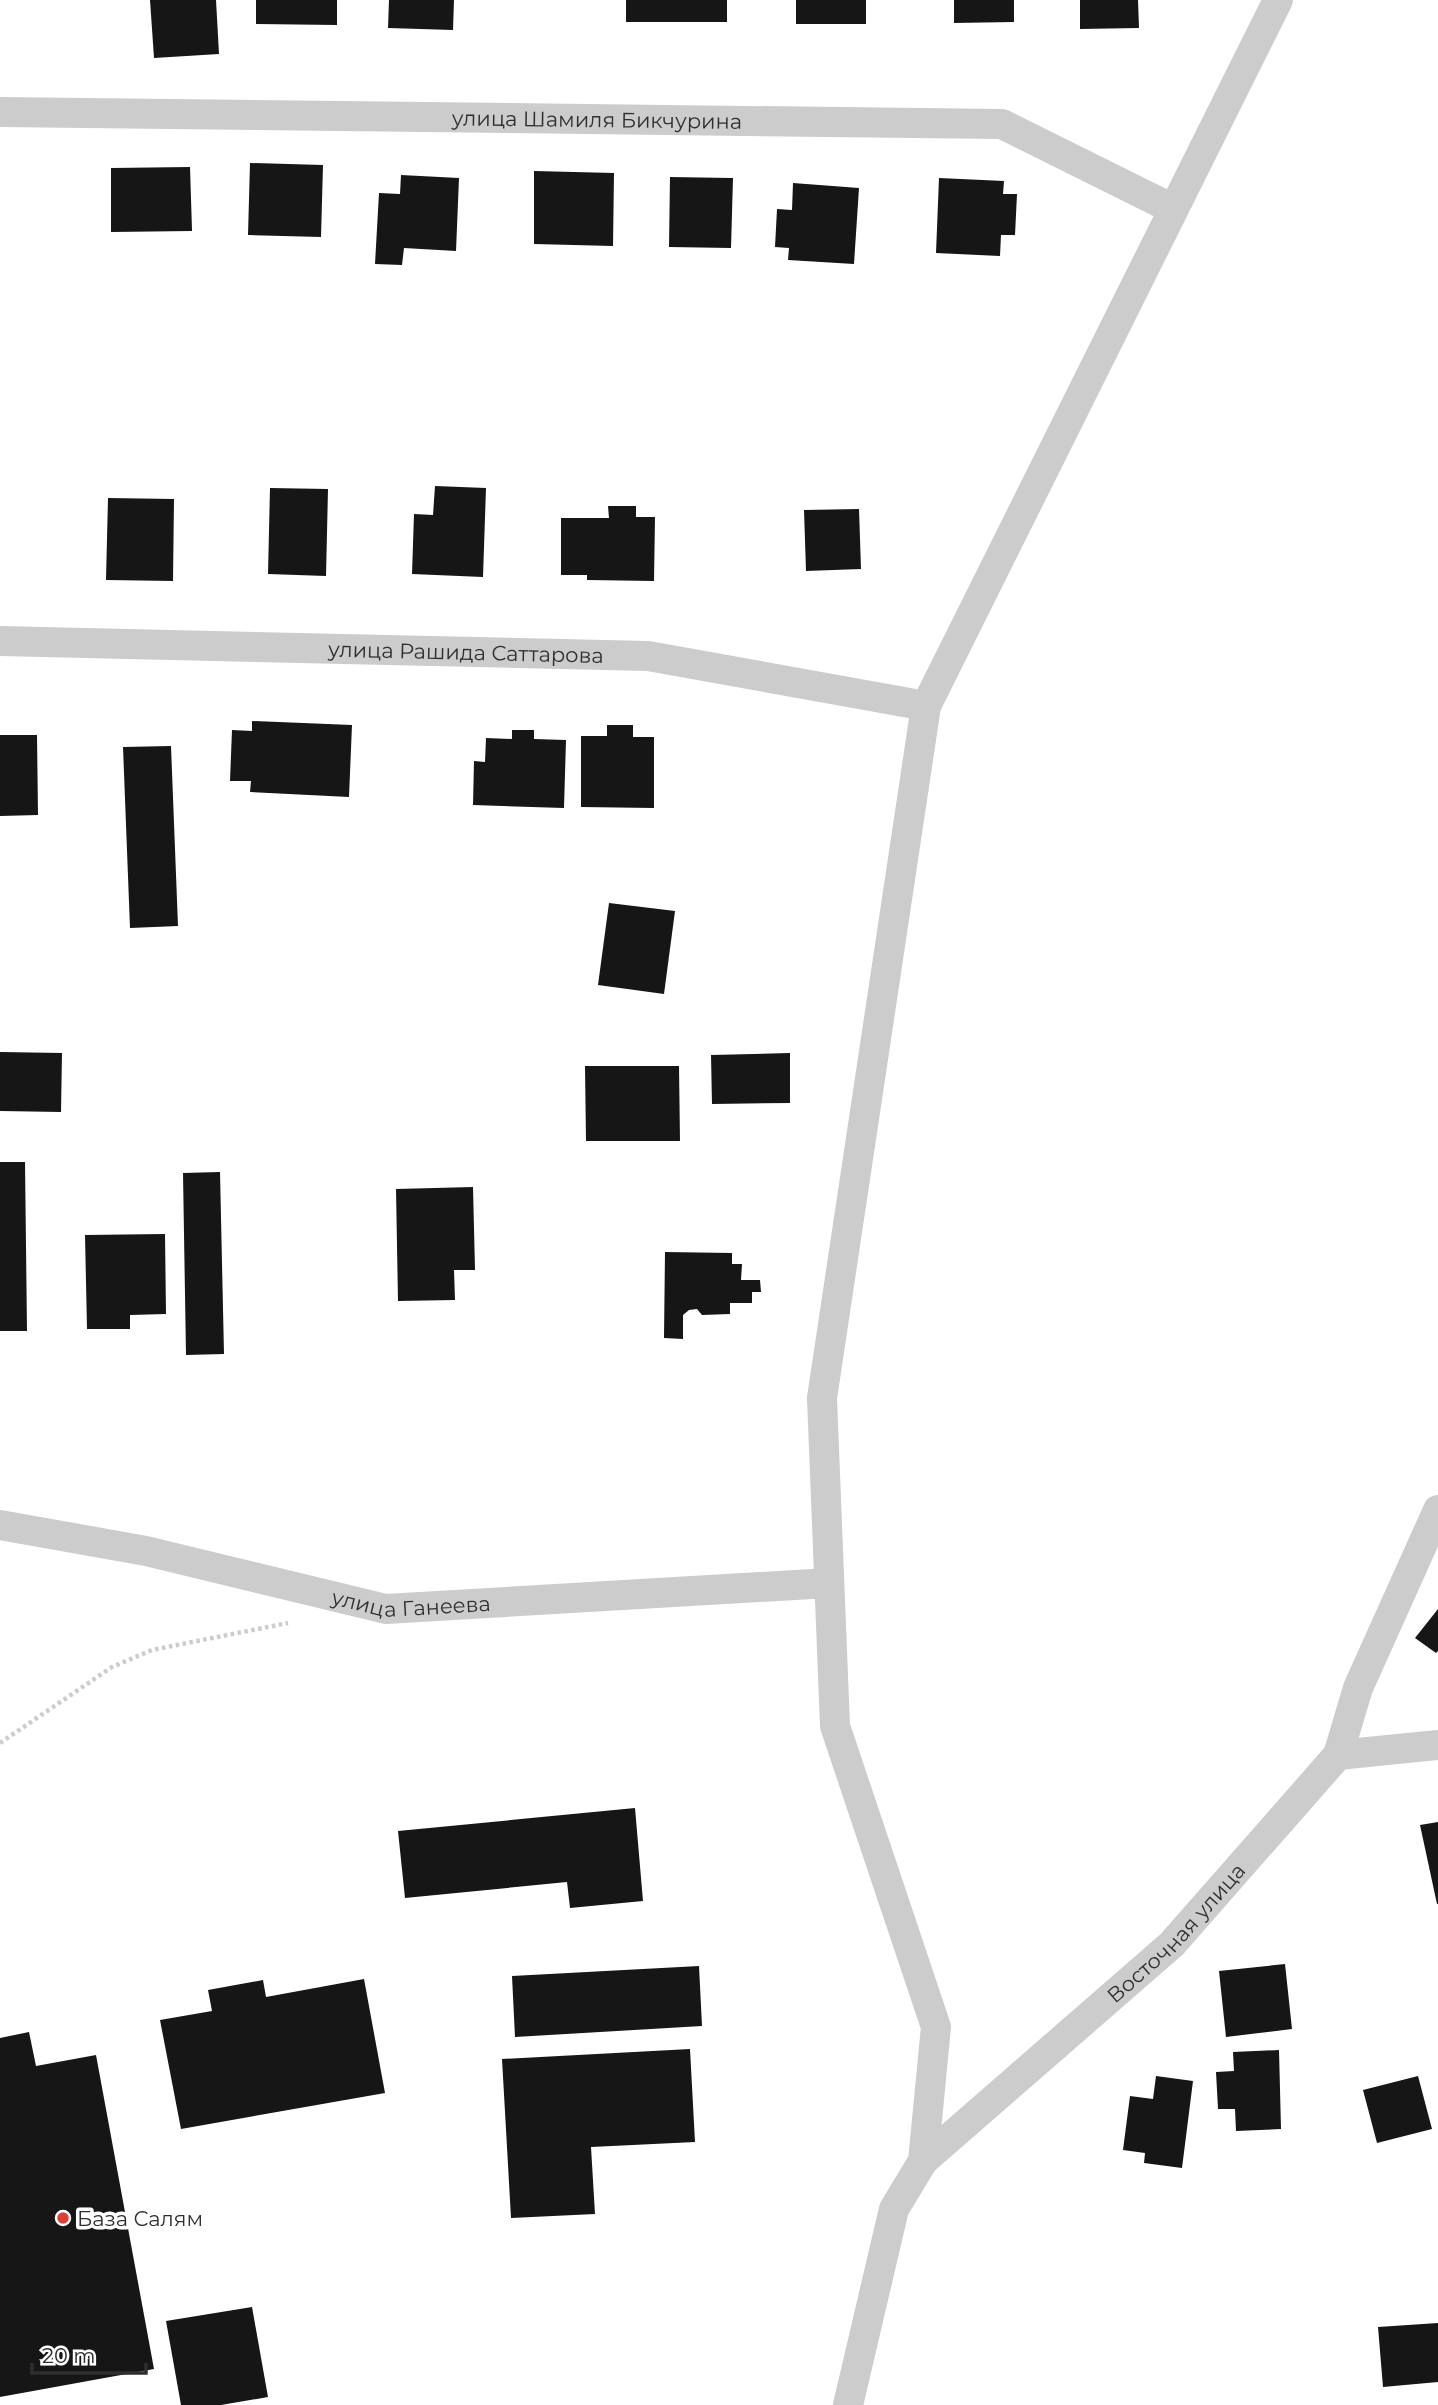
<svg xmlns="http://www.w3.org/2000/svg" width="1438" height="2405" font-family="Montserrat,sans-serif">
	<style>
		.building { fill: #161616 }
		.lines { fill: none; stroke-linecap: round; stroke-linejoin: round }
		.path { stroke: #ccc; stroke-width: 4.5; stroke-dasharray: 3.5 3.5; stroke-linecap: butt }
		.street { stroke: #ccc; stroke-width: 30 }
		.poi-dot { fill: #df3e37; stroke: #fff; stroke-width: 2.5 }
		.labels { text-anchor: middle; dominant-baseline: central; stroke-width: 7; stroke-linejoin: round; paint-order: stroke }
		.street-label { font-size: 21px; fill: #2f2f2f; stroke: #fff }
		.poi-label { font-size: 21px; fill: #2f2f2f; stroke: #fff; text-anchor: start }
	</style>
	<rect width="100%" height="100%" fill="#fff"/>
	<!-- building -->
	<g class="building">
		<path d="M150,0h66l3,54 -65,4z"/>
		<path d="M256,0h81v25l-81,-1z"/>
		<path d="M389,0h65l-1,30 -65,-2z"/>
		<rect x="626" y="0" width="101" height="22"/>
		<rect x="796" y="0" width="70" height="24"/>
		<path d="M954,0h60v22l-60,1z"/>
		<path d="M1080,0h58l1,28 -59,1z"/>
		<path d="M250,163l73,2 -2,72 -73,-2z"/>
		<path d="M190,167l2,64 -81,1v-64z"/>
		<path d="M534,171l80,2 -1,73 -79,-2z"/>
		<path d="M401,175l58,3 -3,73 -52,-3 -2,17 -27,-1 4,-71 21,1z"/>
		<path d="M670,177l63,1 -2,70 -62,-1z"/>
		<path d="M939,178l65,3 -1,13h14l-2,41h-14l-1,21 -64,-3z"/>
		<path d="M793,183l66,5 -5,76 -66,-4 1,-12 -14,-1 2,-38 15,1z"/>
		<path d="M435,486l51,2 -3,89 -71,-3 2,-60 19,1z"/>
		<path d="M270,488l58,1 -2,87 -58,-2z"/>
		<path d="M108,498l66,1 -1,82 -67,-1z"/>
		<path d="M608,506h28v11h19l-1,64 -67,-1v-5h-26v-57h48z"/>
		<path d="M859,509l2,60 -55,2 -2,-61z"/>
		<path d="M252,721l100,4 -3,72 -99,-5 1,-11h-21l2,-51 20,1z"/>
		<path d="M607,725h26v12h21v71l-73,-1v-71h26z"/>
		<path d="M512,730h22v9l32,1 -2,68 -91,-3 1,-44 11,1 1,-24 26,1z"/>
		<path d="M0,735h37l1,80 -38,1z"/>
		<path d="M171,746l7,180 -48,2 -7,-181z"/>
		<path d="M609,903l66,8 -11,83 -66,-9z"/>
		<path d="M0,1052l62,1 -1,59 -61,-1z"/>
		<path d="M790,1053v50l-78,1 -1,-49z"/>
		<path d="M585,1066h94l1,75h-94z"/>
		<path d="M0,1162h25l2,169h-27z"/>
		<path d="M220,1172l4,182 -38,1 -3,-182z"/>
		<path d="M473,1187l2,83h-21l1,30 -57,1 -2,-112z"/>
		<path d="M165,1234l1,80 -36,1v14h-43l-2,-94z"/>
		<path d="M665,1252l67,1v11h10l-1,16h19l1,12h-9v11h-22v11l-28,1 -5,-6 -8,1 -6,5v24l-19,-1z"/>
		<path d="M1438,1609v42l-2,2 -21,-15z"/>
		<path d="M635,1808l8,93 -73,7 -3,-26 -162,16 -7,-67z"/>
		<path d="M1438,1822v82h-1l-17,-79z"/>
		<path d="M1285,1964l7,65 -66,8 -7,-66z"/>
		<path d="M699,1966l3,60 -187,11 -3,-61z"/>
		<path d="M364,1979l21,114 -204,36 -21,-109 52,-9 -4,-21 55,-10 3,17z"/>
		<path d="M29,2032l7,34 60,-11 58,314 -154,28v-359z"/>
		<path d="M690,2049l5,93 -104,5 4,67 -84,4 -9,-159z"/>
		<path d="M1279,2050l2,79 -45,2 -1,-22h-17l-2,-37 18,-1 -1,-19z"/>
		<path d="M1156,2076l37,5 -11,87 -38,-5 1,-10 -22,-3 7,-54 23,3z"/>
		<path d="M1418,2076l14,53 -55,14 -14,-53z"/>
		<path d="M252,2307l16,90 -47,8h-40l-15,-84z"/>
		<path d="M1438,2323v59l-55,5 -5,-60z"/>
	</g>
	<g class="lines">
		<!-- path -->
		<path class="path" d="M0,1743l112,-76 40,-17 136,-27"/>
		<!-- street -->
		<g class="street">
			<path id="s1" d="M0,112l1002,12 171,85"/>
			<path id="s2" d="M0,641l648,15 278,50"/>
			<path id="s3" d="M0,1525l146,26 240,58 443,-26"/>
			<path d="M1338,1755l20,-67 80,-178"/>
			<path id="s4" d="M923,2161l249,-217 166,-189 100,-10"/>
			<path d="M848,2405l46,-196 29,-48 13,-134 -101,-301 -13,-328 104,-692 352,-706"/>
		</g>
	</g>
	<!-- markers -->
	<circle class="poi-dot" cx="63" cy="2218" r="7"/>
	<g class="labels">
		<!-- street labels -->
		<g class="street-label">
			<text stroke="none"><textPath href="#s1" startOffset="597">улица Шамиля Бикчурина</textPath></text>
			<text stroke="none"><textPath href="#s2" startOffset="466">улица Рашида Саттарова</textPath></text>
			<text stroke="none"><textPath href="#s3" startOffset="420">улица Ганеева</textPath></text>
			<text stroke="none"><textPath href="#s4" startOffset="341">Восточная улица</textPath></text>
		</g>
		<!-- poi labels -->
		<g class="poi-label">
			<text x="77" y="2218">База Салям</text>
		</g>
	</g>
	<!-- scale -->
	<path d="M32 2363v10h114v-10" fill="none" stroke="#2f2f2f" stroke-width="3.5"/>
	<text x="42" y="2363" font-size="21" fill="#2f2f2f" stroke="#ffffff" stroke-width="5" paint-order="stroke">20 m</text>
</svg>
